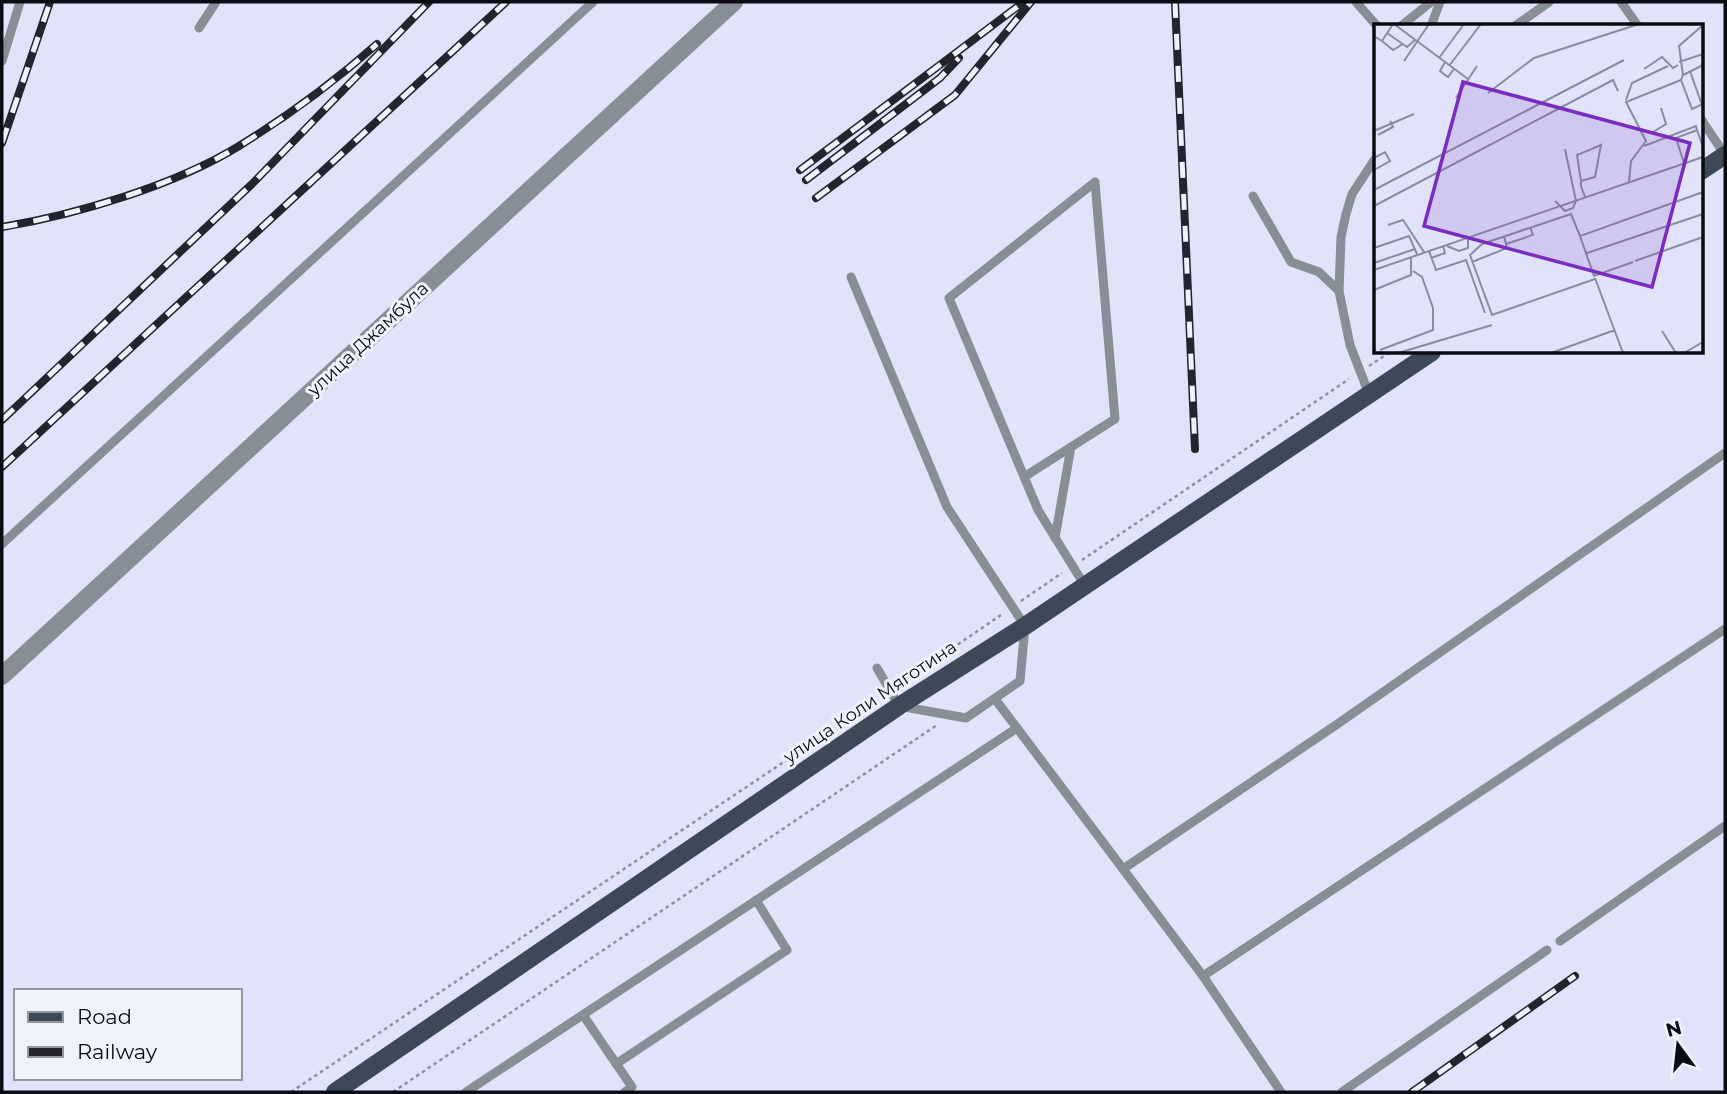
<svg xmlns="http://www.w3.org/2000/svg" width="1727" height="1094" font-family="Montserrat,sans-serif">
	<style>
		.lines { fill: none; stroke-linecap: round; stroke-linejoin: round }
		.path { stroke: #8e8fa1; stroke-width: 2.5; stroke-dasharray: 3.5 3.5; stroke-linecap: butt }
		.lane { stroke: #888e96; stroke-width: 9 }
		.street { stroke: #888e96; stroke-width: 18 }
		.primary { stroke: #3d4956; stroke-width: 18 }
		.rail-casing { stroke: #24242e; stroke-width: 8 }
		.rail { stroke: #f0f2fb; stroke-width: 5; stroke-dasharray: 16; stroke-linecap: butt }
		.labels { text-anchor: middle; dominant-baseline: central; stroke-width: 6; stroke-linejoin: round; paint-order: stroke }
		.street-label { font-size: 18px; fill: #0b0b13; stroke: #f0f2fb }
		.inset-road { fill: none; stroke: #8b8d9e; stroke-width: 2 }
		.view { fill: #7b2cbf; fill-opacity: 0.15; stroke: #7b2cbf; stroke-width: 3.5 }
		.inset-edge { fill: none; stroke: #0b0b13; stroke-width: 3.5 }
	</style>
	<rect width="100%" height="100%" fill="#e1e3fb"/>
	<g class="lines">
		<!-- path -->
		<g class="path">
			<path d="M1369,366l21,-14"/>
			<path d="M1082,560l267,-181"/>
			<path d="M1021,601l41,-28"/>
			<path d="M900,684l101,-69"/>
			<path d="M291,1092l542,-363"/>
			<path d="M393,1092l544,-367"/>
		</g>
		<!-- lane -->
		<g class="lane">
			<path d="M1356,2l21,24"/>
			<path d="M1621,2l17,24"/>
			<path d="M1401,26l30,-24"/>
			<path d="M1431,26l9,-24"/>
			<path d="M1515,26l34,-24"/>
			<path d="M199,28l17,-26"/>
			<path d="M2,61l18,-59"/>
			<path d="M1701,119l24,36"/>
			<path d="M1253,196l38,66 28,10 20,19"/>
			<path d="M851,277l96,230 78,119 -5,55 -54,37 -67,-12 -22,-38"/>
			<path d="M1369,394l-19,-49 -11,-54 2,-54 5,-23 6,-20 23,-35"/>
			<path d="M1024,477l91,-58 -20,-237 -146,116 89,212 47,76"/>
			<path d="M1055,538l16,-91"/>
			<path d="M2,544l591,-542"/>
			<path d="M995,699l22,29"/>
			<path d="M1560,941l165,-115"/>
			<path d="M1203,976l522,-347"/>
			<path d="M583,1015l49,72 -7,5"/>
			<path d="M616,1064l171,-114 -31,-50"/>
			<path d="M466,1092l551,-364 106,141"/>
			<path d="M1281,1092l-78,-116 -80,-107 213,-144 389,-272"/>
			<path d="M1342,1092l205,-142"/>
		</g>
		<!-- street -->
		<path class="street" d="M2,676l732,-674"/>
		<!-- primary -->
		<g class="primary">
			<path d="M1701,171l24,-16"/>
			<path d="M335,1092l564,-386 126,-80 407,-274"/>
		</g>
		<!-- rail casing -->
		<g class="rail-casing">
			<g id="rail">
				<path d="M1175,2l20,447"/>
				<path d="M2,143l48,-141"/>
				<path d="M800,170l221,-166"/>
				<path d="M806,180l134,-102 19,-20"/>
				<path d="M816,198l139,-103 76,-93"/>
				<path d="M2,227c73,-12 174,-42 237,-81 49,-30 95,-64 138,-102"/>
				<path d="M2,420l250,-236 177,-182"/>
				<path d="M2,467l504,-465"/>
				<path d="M1412,1092l163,-116"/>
			</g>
		</g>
		<!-- rail -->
		<use href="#rail" class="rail"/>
	</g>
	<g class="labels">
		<!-- street labels -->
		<g class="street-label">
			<text transform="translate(368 339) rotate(-43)">улица Джамбула</text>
			<text transform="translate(870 702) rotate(-34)">улица Коли Мяготина</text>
		</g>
	</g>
	<!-- overview -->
	<g transform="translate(1374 24)">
		<rect width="329" height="329" fill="#e1e3fb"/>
		<path class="inset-road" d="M20,0l74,55M13,9l20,14 8,-7M0,12l8,5 11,-17M8,17l11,9 10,-6M65,34l25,-34M30,37l25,-37M71,38l-5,9 8,6 6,-8M305,38l24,-8M75,42l32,-42M270,45l18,-12 11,11 5,-3M316,47l12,34M309,51l-4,-29 24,-21M307,56l11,29 11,-5M307,56l2,-5 20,-10M114,69l46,-35 105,-34M82,74l21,-32M252,76l6,-17 36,-17M0,107l40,-17M279,108l13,-8 -5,-16M4,111l15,-8 -3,-6M270,122l52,-20 1,4M0,134l11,-6 5,9 -16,9M310,139l-8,-25 21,-8 6,17M207,157l14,-4 6,-32 -24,10 4,26v5l4,11M255,158l2,-21 15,-20 -20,-39 55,-22M0,166l250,-130M181,177l10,10 8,-3 3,-7 -11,-52M0,182l239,-126 5,11M14,201l15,-5 21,32M206,212l-9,-22 -89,30 -12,11 22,60 103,-36M132,220l27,-9 -3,-8M73,222l12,5 9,-3v-10M0,224l35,-12 8,18M55,227l7,19 30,-10 19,53M213,229l116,-39M57,234l14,-5 -2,-7M261,237l68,-24M98,238l35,-14 -3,-12M259,238l-39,14 -14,-40 123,-44M0,239l41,-14M0,246l329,-113M221,254l28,75M0,266l37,-15v-18M288,307l14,22M6,326l53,-20v-22l-11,-31 -9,-6M24,329l94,-28M177,329l64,-23M310,329l19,-11"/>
		<path class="view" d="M89,58l227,61 -38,144 -228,-61z"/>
		<rect width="329" height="329" class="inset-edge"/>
	</g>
	<!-- border -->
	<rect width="1727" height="1094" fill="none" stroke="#0b0b13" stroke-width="7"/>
	<!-- legend -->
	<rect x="14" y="989" width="228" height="91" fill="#f0f2fb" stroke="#94969e" stroke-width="2"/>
	<rect x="28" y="1012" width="35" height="10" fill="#3d4956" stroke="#94969e" stroke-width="2"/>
	<text x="77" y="1024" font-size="21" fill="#0b0b13">Road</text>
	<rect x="28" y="1047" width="35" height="10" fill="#24242e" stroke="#94969e" stroke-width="2"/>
	<text x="77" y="1059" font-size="21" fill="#0b0b13">Railway</text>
	<!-- north arrow -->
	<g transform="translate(1678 1045) rotate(345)" stroke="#f0f2fb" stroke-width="5" paint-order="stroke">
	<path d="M0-5L12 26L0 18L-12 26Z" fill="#0b0b13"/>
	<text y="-10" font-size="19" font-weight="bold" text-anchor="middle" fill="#0b0b13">N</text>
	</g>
</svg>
